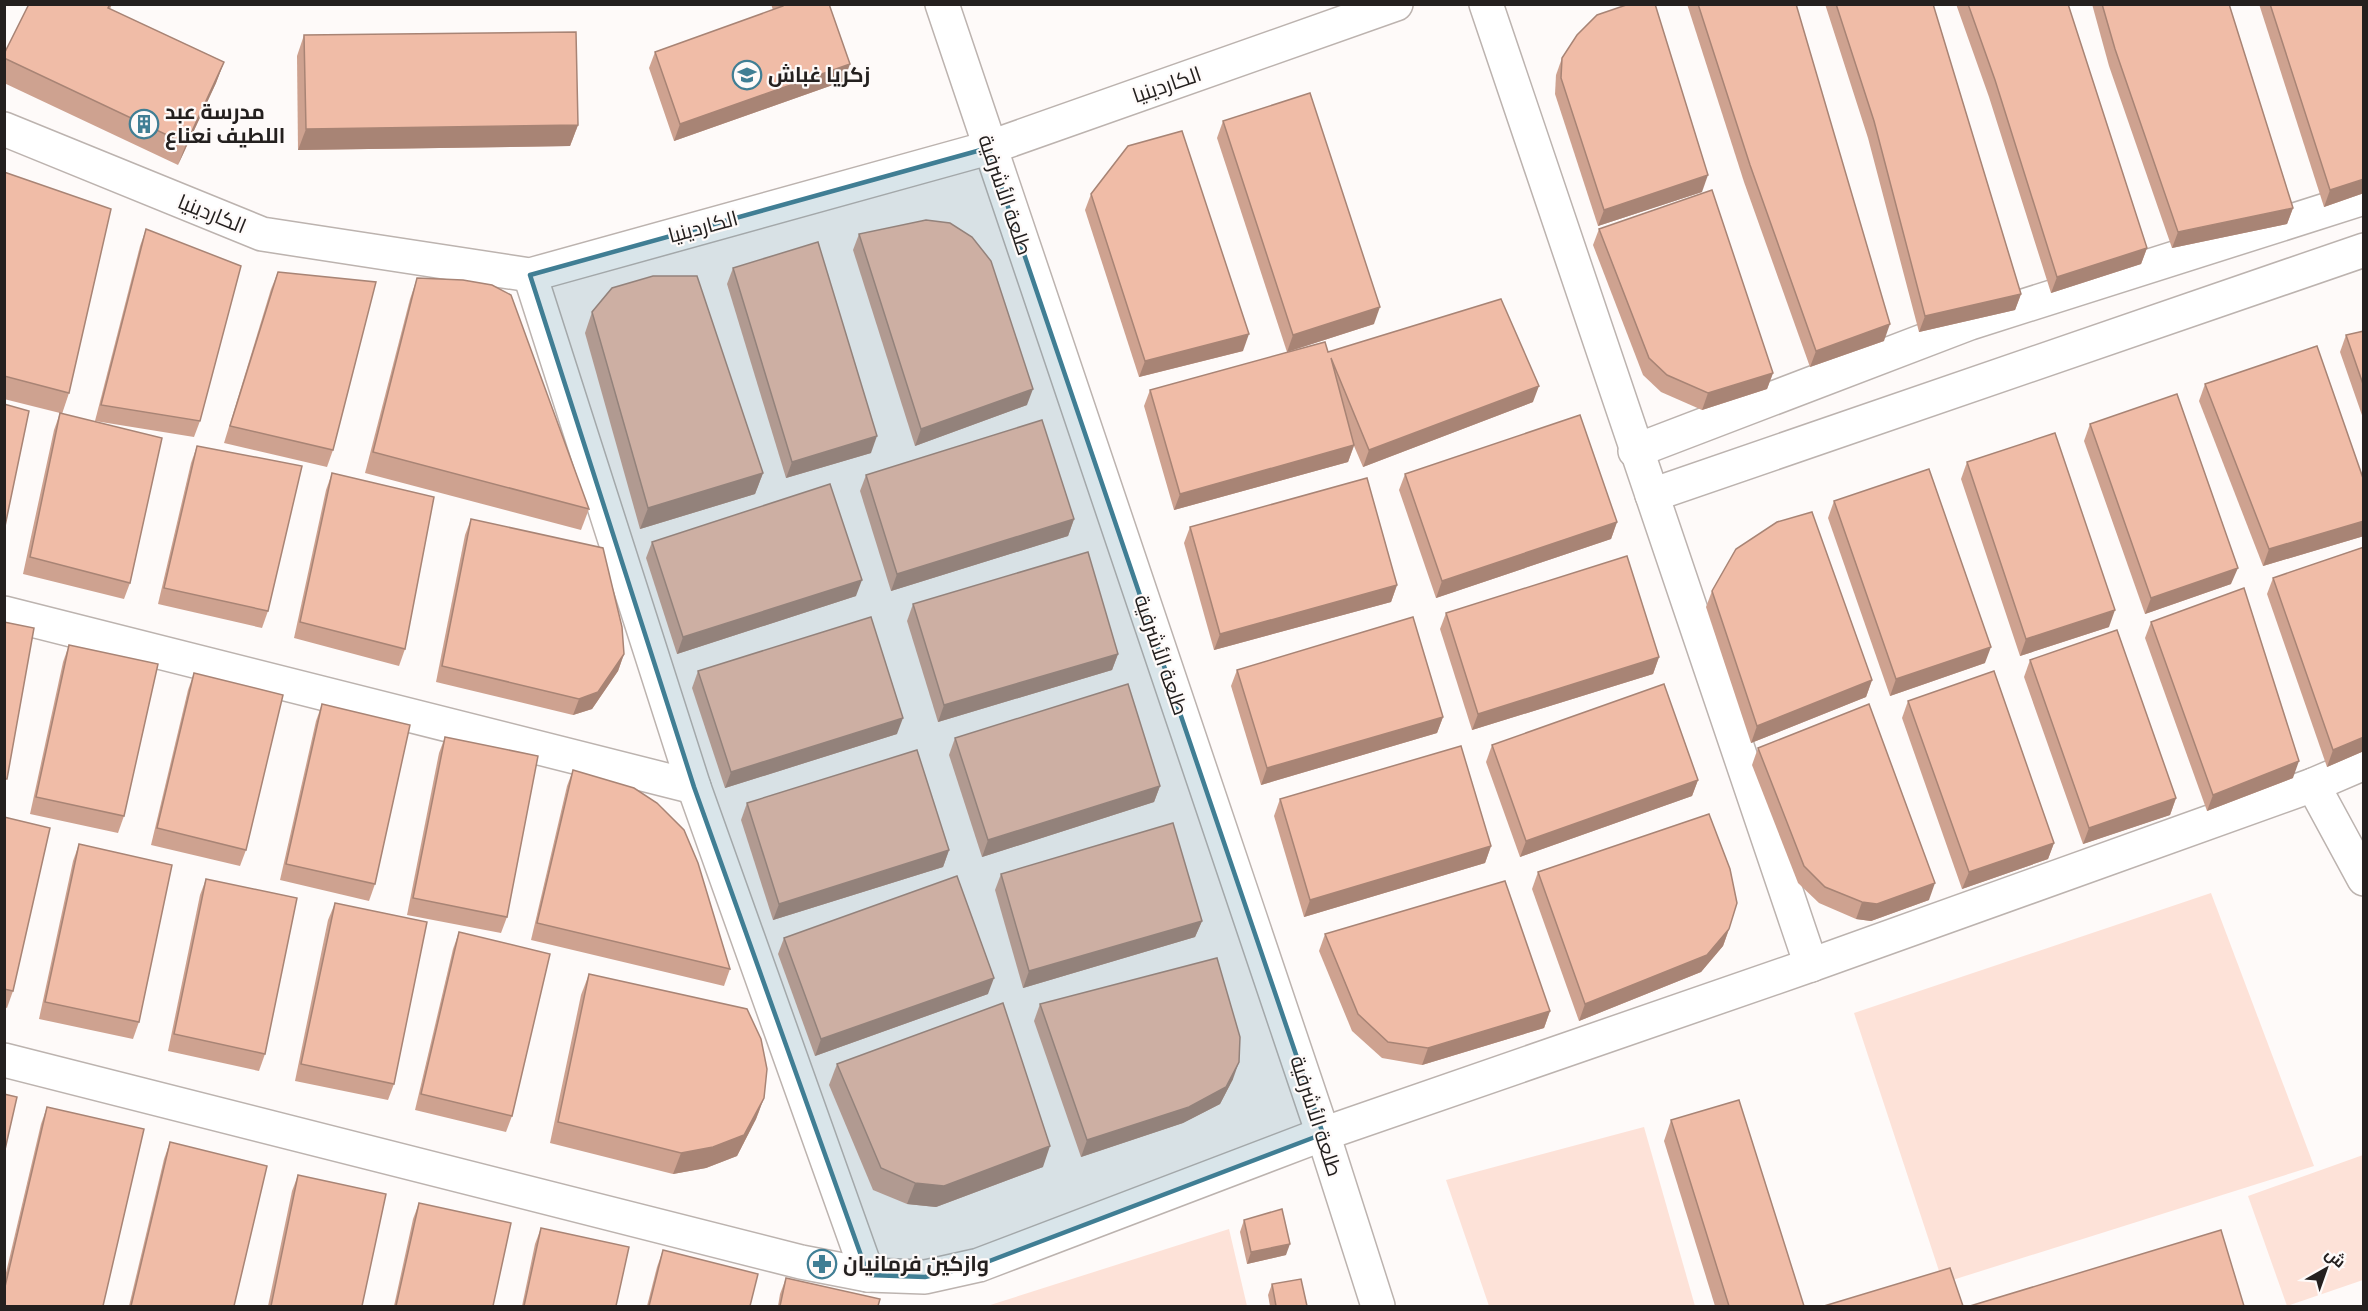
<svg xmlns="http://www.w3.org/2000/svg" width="2368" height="1311" font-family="Signika,Cairo,sans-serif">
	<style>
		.green { fill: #fde2d8 }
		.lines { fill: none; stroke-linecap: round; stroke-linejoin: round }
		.street-casing { stroke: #bcb3af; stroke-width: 36 }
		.secondary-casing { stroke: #bcb3af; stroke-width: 36 }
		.street { stroke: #fff; stroke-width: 33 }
		.secondary { stroke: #fff; stroke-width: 33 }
		.wall { fill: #cea290 }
		.shaded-wall { fill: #a88475 }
		.building { fill: #f0bca7; stroke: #a88475; stroke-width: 1.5 }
		.marked { fill: #407e94; fill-opacity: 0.2; stroke: #407e94; stroke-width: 4.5; stroke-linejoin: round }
		.labels { text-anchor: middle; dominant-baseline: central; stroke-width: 4.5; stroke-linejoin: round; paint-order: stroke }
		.poi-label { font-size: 21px; font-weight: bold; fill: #24201f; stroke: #fefaf9; text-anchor: start }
		.street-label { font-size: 21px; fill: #24201f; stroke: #fefaf9 }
	</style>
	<rect width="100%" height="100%" fill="#fefaf9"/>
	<!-- green -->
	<g class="green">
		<path d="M2211,893l103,273 -371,117 -89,-270z"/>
		<path d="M1644,1127l51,179h-206l-43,-126z"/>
		<path d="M2363,1155v125l-76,26 -39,-110z"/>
		<path d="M1229,1229l18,77h-260z"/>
	</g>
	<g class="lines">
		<!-- street casing -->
		<g class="street-casing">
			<g id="street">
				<path d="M1486,4l325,961"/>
				<path d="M4,129l258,105 268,41 458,-127 408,-144"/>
				<path d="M530,275l164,512 174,488"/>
				<path d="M1635,451l335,-128 394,-125"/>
				<path d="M1652,495l712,-245"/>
				<path d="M4,613l690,174"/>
				<path d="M2313,785l51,94"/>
				<path d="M4,1060l797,202 67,13 57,2 54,-12 344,-131 488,-169 502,-180 51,-22"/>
			</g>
		</g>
		<!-- secondary casing -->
		<g class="secondary-casing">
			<path id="secondary" d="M942,4l381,1130 55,172"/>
		</g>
		<!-- street -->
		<use href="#street" class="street"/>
		<!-- secondary -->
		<use href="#secondary" class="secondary"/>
	</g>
	<!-- wall -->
	<g class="wall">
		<path d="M29,4h83l-2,5 114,53 -8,21 -38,82 -174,-82v-29z"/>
		<path d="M771,4h58l15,77 -170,60 -25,-73 6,-16 118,-42z"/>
		<path d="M1687,4h109l88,337 -74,26 -66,-185z"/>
		<path d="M1825,4h108l88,290 -6,16 -96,22 -51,-194z"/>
		<path d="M1956,4h112l79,244 -6,16 -90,29 -62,-196z"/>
		<path d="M2092,4h137l64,204 -6,16 -115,24 -63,-182z"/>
		<path d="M2259,4h105v189l-40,14z"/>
		<path d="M304,35l274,90 -8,21 -272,4 -1,-94z"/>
		<path d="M1562,58l140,134 -104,34 -43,-132 1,-19z"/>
		<path d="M1223,121l151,203 -87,28 -70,-214z"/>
		<path d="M4,172l65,221 -7,21 68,169 -6,16 -101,-25 31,-144 6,-17 -56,-14z"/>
		<path d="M1091,194l152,157 -104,26 -54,-167z"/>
		<path d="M146,229l54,192 -6,16 -99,-16 45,-175z"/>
		<path d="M1599,229l174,144 -6,16 -65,21 -41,-18 -18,-17 -50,-130z"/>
		<path d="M859,234l168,171 -112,41 -62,-196z"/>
		<path d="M733,268l138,185 -85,25 -59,-194z"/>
		<path d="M278,272l55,178 -6,17 -103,-24 47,-154z"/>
		<path d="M417,278l172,231 -8,21 -216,-57 45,-174z"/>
		<path d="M592,312l171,161 -8,21 -115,35 -55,-196z"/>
		<path d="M2364,331v90l-24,-69 6,-17z"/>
		<path d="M1328,352l205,50 -170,65 -9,-21 -6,16 -174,48 -30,-104 6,-16z"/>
		<path d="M2205,384l159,97v55l-101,30 -64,-165z"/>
		<path d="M2090,424l141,160 -86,30 -61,-173z"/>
		<path d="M197,446l71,165 -6,17 -104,-24 33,-141z"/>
		<path d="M1967,462l142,165 -89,29 -59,-177z"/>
		<path d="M332,473l73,176 -6,17 -105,-28 32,-148z"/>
		<path d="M1405,474l212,48 -6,17 -175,59 -37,-108z"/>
		<path d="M866,475l208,44 -6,17 -177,55 -31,-100z"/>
		<path d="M1834,501l151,162 -95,33 -62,-178z"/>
		<path d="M471,519l153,135 -6,17 -26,38 -19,6 -137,-33 29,-147z"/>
		<path d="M1190,527l207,58 -6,17 -177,48 -30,-107z"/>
		<path d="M652,542l204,54 -179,58 -31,-96z"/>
		<path d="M2364,547v204l-37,16 -60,-173 6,-16z"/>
		<path d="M1712,591l160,89 -6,17 -115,46 -45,-136z"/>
		<path d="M913,604l205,50 -6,16 -174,52 -31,-101z"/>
		<path d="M1446,613l213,44 -6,17 -181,56 -32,-101z"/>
		<path d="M2151,622l142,156 -86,33 -62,-173z"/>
		<path d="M69,645l55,171 -6,17 -88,-19 33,-152z"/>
		<path d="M2030,660l146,138 -6,17 -87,29 -59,-167z"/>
		<path d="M1237,670l206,47 -6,16 -176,52 -30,-99z"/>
		<path d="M698,671l199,63 -172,54 -33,-100z"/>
		<path d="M194,673l52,177 -6,16 -89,-21 37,-155z"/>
		<path d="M1908,701l146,142 -6,16 -86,30 -60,-171z"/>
		<path d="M322,704l53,180 -6,17 -89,-21 36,-159z"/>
		<path d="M445,737l62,180 -6,16 -94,-18 32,-162z"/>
		<path d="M955,738l205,48 -6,16 -172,55 -33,-102z"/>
		<path d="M1492,745l206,35 -6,16 -172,61 -34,-95z"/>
		<path d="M1758,748l171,152 -58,21 -15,-2 -37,-16 -21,-20 -46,-118z"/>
		<path d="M573,770l157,199 -6,17 -193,-46 36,-154z"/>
		<path d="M1280,799l211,47 -6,17 -181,54 -30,-101z"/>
		<path d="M747,803l202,47 -6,17 -170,53 -32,-100z"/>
		<path d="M4,817l9,174 -6,17 -3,-1z"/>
		<path d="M79,844l60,178 -6,17 -94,-20 34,-158z"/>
		<path d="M1538,872l191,57 -6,17 -22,26 -122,49 -47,-132z"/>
		<path d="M1001,874l201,47 -7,16 -172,51 -28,-98z"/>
		<path d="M206,879l59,175 -6,17 -91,-20 32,-156z"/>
		<path d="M335,903l59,181 -6,16 -93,-19 33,-161z"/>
		<path d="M459,932l53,184 -6,16 -91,-22 38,-161z"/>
		<path d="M1325,934l225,77 -6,17 -122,37 -40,-7 -30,-27 -33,-80z"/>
		<path d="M784,938l204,56 -173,62 -37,-102z"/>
		<path d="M589,974l175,124 -8,21 -19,37 -31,12 -33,6 -123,-31 31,-148z"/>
		<path d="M1040,1004l193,75 -13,25 -37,19 -102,34 -47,-136z"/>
		<path d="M837,1064l206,103 -107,40 -29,-3 -34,-14 -44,-105z"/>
		<path d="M47,1107l-43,199v-25l37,-157z"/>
		<path d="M1671,1120l133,186h-89l-51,-165z"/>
		<path d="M170,1142l64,164h-105l35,-147z"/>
		<path d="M298,1175l64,131h-94l24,-115z"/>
		<path d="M419,1203l74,103h-99l19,-87z"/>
		<path d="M1244,1220l42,35 -39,9 -7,-32z"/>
		<path d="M541,1228l75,78h-94l13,-62z"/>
		<path d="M663,1250l87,56h-103l10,-39z"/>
		<path d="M786,1278l92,28h-100l2,-12z"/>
		<path d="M1272,1284l35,22h-37l-2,-11z"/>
	</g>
	<!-- shaded-wall -->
	<g class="shaded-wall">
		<path d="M224,62l-8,21 -38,82 8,-21z"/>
		<path d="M850,64l-6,17 -170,60 6,-17z"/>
		<path d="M578,125l-8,21 -272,4 8,-21z"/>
		<path d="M1708,175l-6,17 -104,34 6,-16z"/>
		<path d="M2364,179v14l-40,14 6,-17z"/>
		<path d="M2293,208l-6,16 -115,24 6,-16z"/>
		<path d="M2147,248l-6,16 -90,29 6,-16z"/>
		<path d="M2021,294l-6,16 -96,22 6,-16z"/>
		<path d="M1380,307l-6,17 -87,28 6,-17z"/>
		<path d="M1890,324l-6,17 -74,26 6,-16z"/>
		<path d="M1249,334l-6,17 -104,26 6,-16z"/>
		<path d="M1773,373l-6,16 -65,21 6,-17z"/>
		<path d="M1539,386l-6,16 -170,65 6,-17z"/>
		<path d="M1033,389l-6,16 -112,41 6,-17z"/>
		<path d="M877,436l-6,17 -85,25 6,-16z"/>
		<path d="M1354,445l-6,17 -174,48 6,-16z"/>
		<path d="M763,473l-8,21 -115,35 8,-21z"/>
		<path d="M1074,519l-6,17 -177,55 6,-17z"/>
		<path d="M2364,521v15l-101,30 6,-17z"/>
		<path d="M1617,522l-6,17 -175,59 6,-17z"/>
		<path d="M2238,568l-7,16 -86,30 6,-16z"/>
		<path d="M862,580l-6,16 -179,58 6,-17z"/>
		<path d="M1397,585l-6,17 -177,48 6,-16z"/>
		<path d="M2115,610l-6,17 -89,29 6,-17z"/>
		<path d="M1991,647l-6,16 -95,33 6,-17z"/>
		<path d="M624,654l-6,17 -26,38 -19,6 6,-16z"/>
		<path d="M1118,654l-6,16 -174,52 6,-17z"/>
		<path d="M1659,657l-6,17 -181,56 6,-16z"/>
		<path d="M1872,680l-6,17 -115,46 6,-17z"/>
		<path d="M1443,717l-6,16 -176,52 6,-17z"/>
		<path d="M903,718l-6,16 -172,54 6,-16z"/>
		<path d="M2364,737v14l-37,16 6,-17z"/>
		<path d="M2299,761l-6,17 -86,33 6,-16z"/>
		<path d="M1698,780l-6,16 -172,61 6,-16z"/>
		<path d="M1160,786l-6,16 -172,55 6,-17z"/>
		<path d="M2176,798l-6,17 -87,29 6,-16z"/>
		<path d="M2054,843l-6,16 -86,30 7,-17z"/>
		<path d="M1491,846l-6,17 -181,54 6,-17z"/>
		<path d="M949,850l-6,17 -170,53 6,-16z"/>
		<path d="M1935,883l-6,17 -58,21 -15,-2 6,-17z"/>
		<path d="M1202,921l-7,16 -172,51 6,-17z"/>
		<path d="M1729,929l-6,17 -22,26 -122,49 6,-17z"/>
		<path d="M994,978l-6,16 -173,62 6,-17z"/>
		<path d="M1550,1011l-6,17 -122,37 6,-17z"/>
		<path d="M1239,1062l-6,17 -13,25 -37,19 -102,34 6,-17z"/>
		<path d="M764,1098l-8,21 -19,37 -31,12 -33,6 8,-21z"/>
		<path d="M1050,1146l-7,21 -107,40 -29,-3 8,-21z"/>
		<path d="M1290,1244l-4,11 -39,9 4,-12z"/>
	</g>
	<!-- building -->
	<g class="building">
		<path d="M29,4h81l-2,4 116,54 -38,82 -182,-86v-4z"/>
		<path d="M783,4h46l21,60 -170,60 -25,-72 128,-46z"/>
		<path d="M1629,4h26l53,171 -104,35 -43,-132 1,-20 15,-23 20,-20z"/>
		<path d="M1698,4h98l94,320 -74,27 -66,-186z"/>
		<path d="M1836,4h97l88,290 -96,22 -51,-195z"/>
		<path d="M1968,4h100l79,244 -90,29 -62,-197z"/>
		<path d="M2102,4h127l64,204 -115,24 -63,-183z"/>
		<path d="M2270,4h94v175l-34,11z"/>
		<path d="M576,32l2,93 -272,4 -2,-94z"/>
		<path d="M1310,93l70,214 -87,28 -70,-214z"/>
		<path d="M1182,131l67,203 -104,27 -54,-167 37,-48z"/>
		<path d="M4,172l107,37 -42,184 -65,-17z"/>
		<path d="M1712,190l61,183 -65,20 -41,-18 -18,-17 -50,-129z"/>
		<path d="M926,220l24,3 22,14 19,24 42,128 -112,40 -62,-195z"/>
		<path d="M146,229l95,37 -41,155 -99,-16z"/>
		<path d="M818,242l59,194 -85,26 -59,-194z"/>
		<path d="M278,272l98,10 -43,168 -103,-24z"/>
		<path d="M653,276h44l66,197 -115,35 -56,-196 20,-24z"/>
		<path d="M417,278l46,2 29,5 19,10 78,214 -216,-57z"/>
		<path d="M1501,299l38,87 -170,64 -38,-92 23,87 -174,49 -30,-104 175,-48 3,10z"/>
		<path d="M2364,331v56l-18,-52z"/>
		<path d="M2317,346l47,135v40l-95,28 -64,-165z"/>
		<path d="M2177,394l61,174 -87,30 -61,-174z"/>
		<path d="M4,404l25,7 -25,120z"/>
		<path d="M60,413l102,25 -32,145 -100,-26z"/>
		<path d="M1580,415l37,107 -175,59 -37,-107z"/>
		<path d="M1042,420l32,99 -177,55 -31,-99z"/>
		<path d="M2055,433l60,177 -89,29 -59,-177z"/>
		<path d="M197,446l105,20 -34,145 -104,-23z"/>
		<path d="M1929,469l62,178 -95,32 -62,-178z"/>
		<path d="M332,473l102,24 -29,152 -105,-27z"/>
		<path d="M1367,478l30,107 -177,49 -30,-107z"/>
		<path d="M830,484l32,96 -179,57 -31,-95z"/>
		<path d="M1812,512l60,168 -115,46 -45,-135 24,-42 41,-27z"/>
		<path d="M471,519l132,29 19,79 2,27 -26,38 -19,7 -137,-33z"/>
		<path d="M2364,547v190l-31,13 -60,-172z"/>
		<path d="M1088,552l30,102 -174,51 -31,-101z"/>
		<path d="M1627,556l32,101 -181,57 -32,-101z"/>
		<path d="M2244,588l55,173 -86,34 -62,-173z"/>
		<path d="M871,617l32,101 -172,54 -33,-101z"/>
		<path d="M1413,617l30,100 -176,51 -30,-98z"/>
		<path d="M4,622l30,6 -27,151h-3z"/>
		<path d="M2117,630l59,168 -87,30 -59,-168z"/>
		<path d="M69,645l89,19 -34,152 -88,-19z"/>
		<path d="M1994,671l60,172 -85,29 -61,-171z"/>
		<path d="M194,673l89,22 -37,155 -89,-22z"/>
		<path d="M1128,684l32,102 -172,54 -33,-102z"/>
		<path d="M1664,684l34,96 -172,61 -34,-96z"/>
		<path d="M322,704l88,21 -35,159 -89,-20z"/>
		<path d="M1869,704l66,179 -58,21 -15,-2 -37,-15 -21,-21 -46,-118z"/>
		<path d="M445,737l93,19 -31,161 -94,-19z"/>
		<path d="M1461,746l30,100 -181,54 -30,-101z"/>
		<path d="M917,750l32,100 -170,54 -32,-101z"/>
		<path d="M573,770l61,18 23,15 27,27 14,33 32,106 -193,-46z"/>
		<path d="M1709,814l21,55 7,34 -8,26 -22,26 -122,49 -47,-132z"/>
		<path d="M4,817l46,11 -37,163 -9,-2z"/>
		<path d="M1173,823l29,98 -173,50 -28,-97z"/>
		<path d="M79,844l93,21 -33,157 -94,-20z"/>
		<path d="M957,876l37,102 -173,61 -37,-101z"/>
		<path d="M206,879l91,19 -32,156 -91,-20z"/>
		<path d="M1505,881l45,130 -122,37 -40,-6 -30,-28 -33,-80z"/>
		<path d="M335,903l92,19 -33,162 -93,-20z"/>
		<path d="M459,932l91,22 -38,162 -91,-22z"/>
		<path d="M1217,958l23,79 -1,25 -13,25 -37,20 -102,33 -47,-136z"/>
		<path d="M589,974l158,35 14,30 6,30 -3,29 -20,37 -31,12 -32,6 -123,-31z"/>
		<path d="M1003,1003l47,143 -106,40 -29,-3 -34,-15 -44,-104z"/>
		<path d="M4,1094l13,3 -13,57z"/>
		<path d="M1739,1100l65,206h-75l-58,-186z"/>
		<path d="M47,1107l97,22 -41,177h-99v-15z"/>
		<path d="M170,1142l97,24 -33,140h-103z"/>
		<path d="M298,1175l88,19 -24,112h-91z"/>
		<path d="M419,1203l92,20 -18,83h-97z"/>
		<path d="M1282,1209l8,35 -39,8 -7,-32z"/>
		<path d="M541,1228l88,19 -13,59h-92z"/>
		<path d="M2221,1230l23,76h-274z"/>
		<path d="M663,1250l95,24 -8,32h-101z"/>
		<path d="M1950,1268l13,38h-139z"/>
		<path d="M786,1278l94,21 -2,7h-98z"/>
		<path d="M1301,1279l6,27h-31l-4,-22z"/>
	</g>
	<!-- marked area -->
	<path class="marked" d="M988,148l335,986 -344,131 -54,12 -57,-2 -174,-488 -164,-512z"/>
	<!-- icons -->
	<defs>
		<g id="school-ring" transform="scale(1.5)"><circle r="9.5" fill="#fefaf9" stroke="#407e94" stroke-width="1.5"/><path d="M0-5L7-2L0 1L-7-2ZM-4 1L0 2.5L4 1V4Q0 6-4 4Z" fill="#407e94"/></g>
		<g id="building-ring" transform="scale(1.5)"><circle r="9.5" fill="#fefaf9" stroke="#407e94" stroke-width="1.5"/><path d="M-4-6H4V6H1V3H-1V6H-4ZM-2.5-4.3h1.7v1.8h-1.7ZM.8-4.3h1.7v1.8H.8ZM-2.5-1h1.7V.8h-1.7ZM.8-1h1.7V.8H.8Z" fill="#407e94"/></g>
		<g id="pharmacy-ring" transform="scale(1.5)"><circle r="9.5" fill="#fefaf9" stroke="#407e94" stroke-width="1.5"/><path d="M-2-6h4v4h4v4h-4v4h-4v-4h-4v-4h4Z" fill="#407e94"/></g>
	</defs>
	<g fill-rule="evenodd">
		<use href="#school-ring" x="747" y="75"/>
		<use href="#building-ring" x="144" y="124"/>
		<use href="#pharmacy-ring" x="822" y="1264"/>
	</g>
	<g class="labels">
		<!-- poi labels -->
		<g class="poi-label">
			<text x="768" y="75">زكريا غباش</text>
			<text x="165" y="112">مدرسة عبد<tspan x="165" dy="24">اللطيف نعناع</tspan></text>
			<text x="843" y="1264">وازكين فرمانيان</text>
		</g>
		<!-- street labels -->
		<g class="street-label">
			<text transform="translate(1167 85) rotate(-19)">الكاردينيا</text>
			<text transform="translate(1005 195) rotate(71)">طلعة الأشرفية</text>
			<text transform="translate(212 214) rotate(22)">الكاردينيا</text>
			<text transform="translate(703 227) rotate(-15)">الكاردينيا</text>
			<text transform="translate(1161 655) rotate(71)">طلعة الأشرفية</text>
			<text transform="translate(1316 1116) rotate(72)">طلعة الأشرفية</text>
		</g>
	</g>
	<!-- border -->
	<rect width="2368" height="1311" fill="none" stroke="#24201f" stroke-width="12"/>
	<!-- north arrow -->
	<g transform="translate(2326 1269) rotate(40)" stroke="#fefaf9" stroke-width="4.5" paint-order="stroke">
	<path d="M0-4.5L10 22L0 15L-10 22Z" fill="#24201f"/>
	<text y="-9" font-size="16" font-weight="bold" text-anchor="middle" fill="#24201f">ش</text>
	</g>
</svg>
